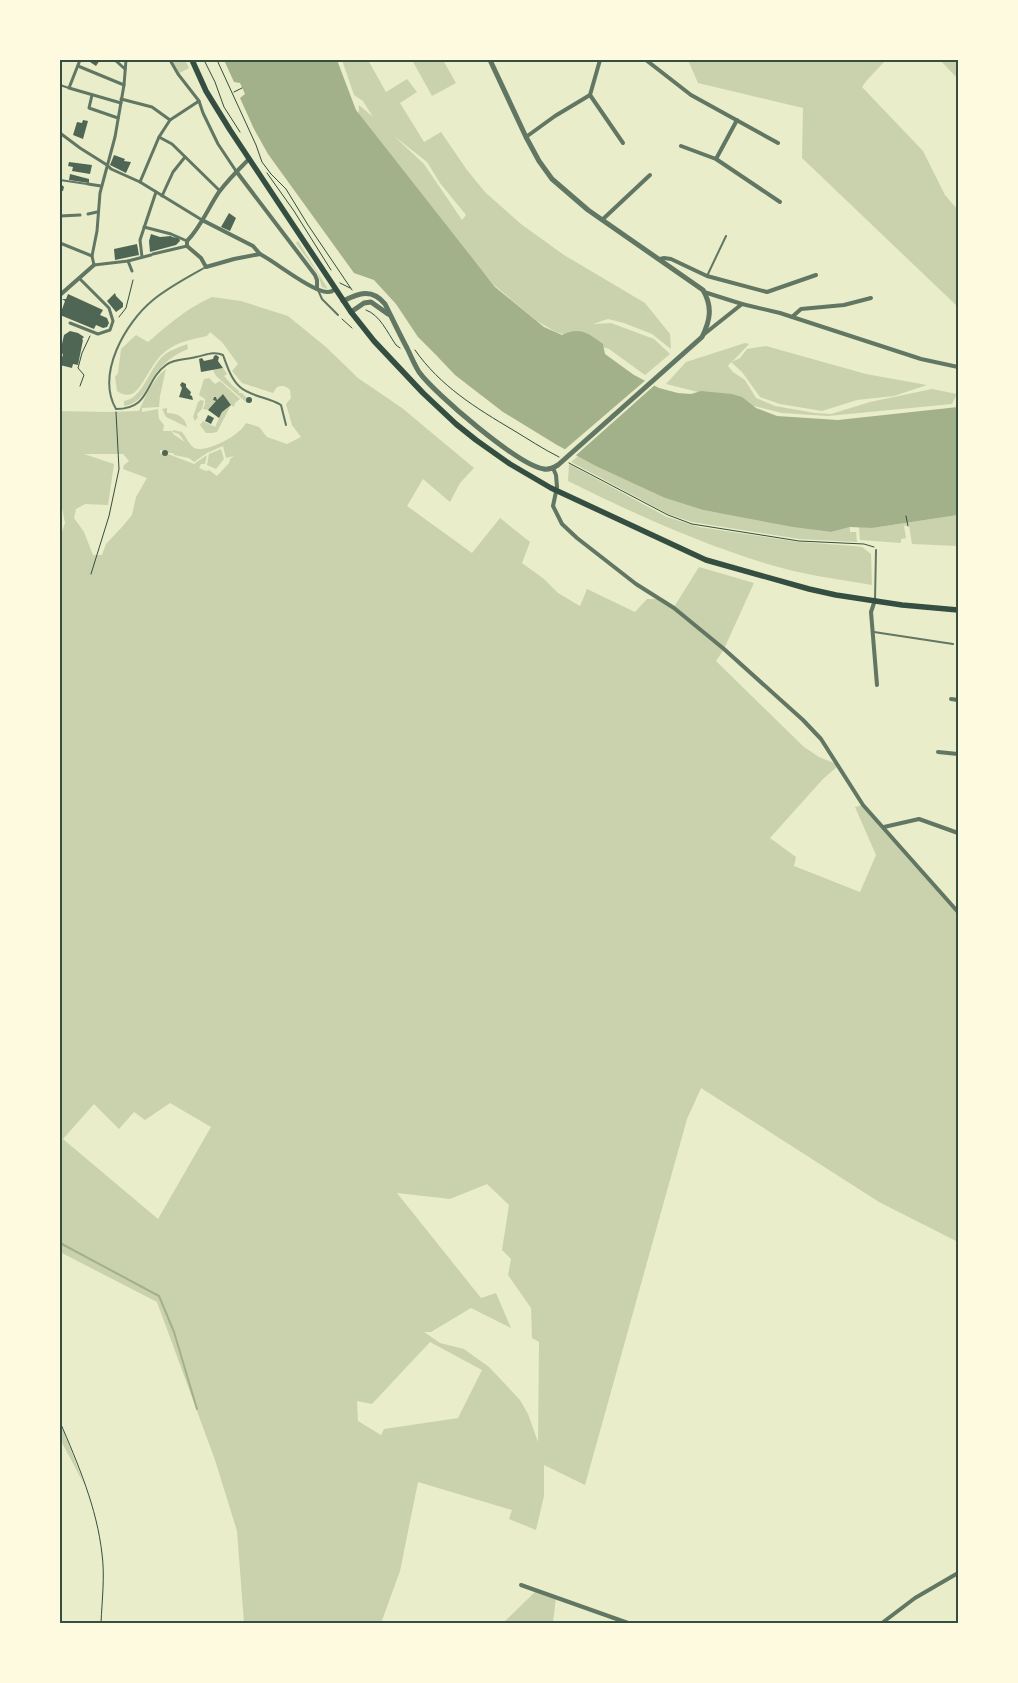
<svg xmlns="http://www.w3.org/2000/svg" width="1018" height="1683" font-family="'Varela Round',sans-serif">
	<style>
		.green { fill: #cad2ad; fill-rule: evenodd }
		.water { fill: #a3b18a }
		.pier { fill: #e9edc9 }
		.lines { fill: none; stroke-linecap: round; stroke-linejoin: round }
		.stream { stroke: #a3b18a; stroke-width: 2 }
		.building { fill: #4f6655 }
		.path { stroke: #344e41; stroke-width: 1 }
		.service { stroke: #617663; stroke-width: 2 }
		.pedestrian { stroke: #617663; stroke-width: 3 }
		.minor { stroke: #617663; stroke-width: 4 }
		.tertiary { stroke: #617663; stroke-width: 5 }
		.secondary { stroke: #344e41; stroke-width: 5.5 }
		.neatline { fill: none; stroke: #344e41; stroke-width: 2 }
	</style>
	<rect width="100%" height="100%" fill="#e9edc9"/>
	<!-- green -->
	<g class="green">
		<path d="M170,60h15l4,8 -11,6z"/>
		<path d="M342,60h26l18,32 21,-13 10,13 -17,11 24,39 17,-10 26,38 18,22 36,32 43,31 81,48 25,31 1,15 -19,-15 -28,-11 -16,-4 -15,5 18,-1 43,16 16,15 -25,21 -36,-26 -53,-17 -19,-11 -43,-36 -106,-126 -30,-40 1,-14 14,12 -10,-16 -9,-6zM394,136l33,26 13,21 26,32 -4,5 -38,-56z"/>
		<path d="M412,60h31l13,23 -24,13z"/>
		<path d="M688,60h198l-19,20 -5,7 61,64 22,44 13,15v97l-156,-149 1,-50 -105,-25z"/>
		<path d="M940,60h18v19z"/>
		<path d="M298,241l30,48 -6,-2 -4,-13 -22,-31z"/>
		<path d="M212,297l29,4 47,15 38,31 32,31 44,30 72,60 -14,15 -10,19 -27,-23 -16,27 65,47 28,-35 30,24 -8,21 22,16 14,14 22,13 7,-17 48,23 12,-13h16l11,8 25,-40 55,16 -30,66 -8,12 88,86 15,10 20,8 -16,14 -53,59 26,19 -2,9 66,26 16,-37 -21,-48 8,-2 95,107v330l-79,-40 -178,-114 -14,31 -102,366 -41,-20v31l-8,34 -27,-11 3,-9 -94,-28 -18,89 -19,52h-137l-7,-92 -22,-71 -58,-158 -97,-50v-715l5,-14 -5,-25v-87l46,1 33,-1c6,-13 15,-34 27,-42l-6,27 -1,11 -17,1v4l16,-3 1,10 5,6 -1,6h9l1,3 12,8 -6,-8 -6,-2v-2l9,2c4,5 7,12 12,16 10,5 37,-9 44,-16 3,-2 6,-6 8,-9l13,4 8,10 20,7 14,-7 -9,-12 -6,-21 5,-6 -1,-8c-4,-4 -7,-5 -13,-3l-4,6 -31,-10 -10,-12 6,-7 -16,-22 -12,-10 -3,4c-14,3 -30,6 -41,15 -14,9 -23,38 -34,43 -6,2 -11,0 -15,-3l-2,-14 3,-4 3,-24 15,-14 12,7c20,-17 39,-34 64,-45zM223,446l3,12 8,-2 -4,3 -1,4 -12,13 -8,-6 -3,1 -7,-3 2,-4h4l2,-9 -13,9 -26,-10 -2,2 -6,-3v-3l7,1 1,2h5l1,2 15,3 5,4 13,-9zM84,454h39l6,7 -5,4 -1,4 24,9 -11,19 -4,18 -10,12 -16,17 -4,11h-9l-9,-23 -10,-14 2,-9 9,-5 23,1 6,-41zM170,1103l41,24 -53,92 -95,-80 31,-35 25,25 15,-17 11,8zM487,1184l22,21 -7,45 9,9 -3,16 23,33 1,30 7,4 -1,100 -10,-28 -8,-14 -31,-33 -25,-18 -24,-6 -16,-11h7l40,-24 40,20 -15,-35 -15,5 -84,-105 53,6zM430,1342l52,28 -24,48 -74,11 -3,6 -23,-14 -1,-20 15,3z"/>
		<path d="M745,343l4,1 -17,18 8,-4 7,-9 19,-3 100,28 61,11 -33,11 -37,4 -35,11 -42,-7 -20,-7 -18,-25 -11,-10 -3,4 5,6 12,8 11,18 19,8 40,7 16,1 39,-12 62,-13 25,5 -5,10 -124,12 -46,-3 -116,-29 20,-22z"/>
		<path d="M187,344l1,5c-13,5 -23,13 -32,24 -9,13 -14,31 -32,33v-5c18,-2 25,-31 38,-44 7,-7 16,-9 25,-13z"/>
		<path d="M223,368l4,6 -3,2 9,10 6,5v2h3l5,5v5l-31,-27 -3,-6z"/>
		<path d="M209,378l6,6 5,-3 20,18 -5,4 -1,4 -3,-2 -14,27 -5,1h-6l-6,-8 3,-4 12,6 7,-15 9,-7 -8,-11 -6,6 -1,-3h-2l-1,3 3,1 -8,9 -5,-1 2,-5v-5l-6,-4 5,-16z"/>
		<path d="M201,400l3,1 -2,8 -5,5 1,3 -3,4 -2,-4 5,-15z"/>
		<path d="M167,408v5c10,0 18,4 20,14l-21,-10 -4,-8z"/>
		<path d="M221,449l3,10 -8,10 -9,-4 2,-11z"/>
		<path d="M578,456l87,42 38,12 119,21 9,1 19,-5v5h6l1,10 -58,-3 -107,-17 -24,-8 -97,-52z"/>
		<path d="M569,464l98,53 32,10 100,15 55,4 8,1 9,7 1,31c-36,-6 -73,-11 -108,-22 -67,-21 -132,-50 -196,-82z"/>
		<path d="M958,515v31l-46,-2 -3,-19 -5,1 2,12 -5,1v4l-41,-3 -1,-13 13,1z"/>
		<path d="M60,1422l24,62 -24,-45z"/>
		<path d="M537,1590l19,7 -3,26h-50z"/>
	</g>
	<!-- water -->
	<path class="water" d="M224,60h113l19,50 139,177 49,40 18,8c17,-9 27,-2 41,9l2,10 29,21 25,13 19,5 13,1 10,-3 31,3 10,3 14,11 21,8 61,4 120,-13v108l-86,13 -22,-1 -19,5 -38,-5 -90,-17 -38,-12 -69,-32 -39,-21 -54,-33 -48,-37 -19,-20 -18,-18 -22,-33 -22,-24 -20,-7 -86,-119 -14,-25 -14,-31 5,-4 -5,-11 -6,-1z"/>
	<!-- pier -->
	<path class="pier" d="M647,379l9,5 -82,73 -11,-6z"/>
	<g class="lines">
		<!-- stream -->
		<path class="stream" d="M60,1243l99,53 15,36 23,77"/>
	</g>
	<!-- building -->
	<g class="building">
		<path d="M87,60h13l-4,6z"/>
		<path d="M83,120l5,1 -5,18 -10,-4 4,-13 5,1z"/>
		<path d="M114,155l11,4 -1,2 7,1 -5,11 -16,-8z"/>
		<path d="M69,162l23,3 -2,9 -18,-3 1,-4 -5,-1z"/>
		<path d="M70,174l19,5v4l-20,-3z"/>
		<path d="M60,183l4,4 -1,4h-3z"/>
		<path d="M229,213l7,5 -6,13 -9,-4z"/>
		<path d="M151,234l9,3 11,-1 1,1 7,1 1,3 -4,4 -26,7 -1,-11z"/>
		<path d="M137,244l2,11 -24,5 -1,-11z"/>
		<path d="M115,293l1,3 7,7v4l-7,5 -9,-11z"/>
		<path d="M68,294l35,16 -3,5 7,3 2,5 -2,4 -4,1 -7,-3 -2,4 -34,-14 5,-14 -3,-2h4z"/>
		<path d="M70,331l8,2 6,4 -2,2 1,1 -5,25 -5,-1 -1,4 -12,-3 3,-11 -3,-1 4,-18z"/>
		<path d="M216,355l3,2 -1,4 5,7 -22,4 -2,-13 3,-1 2,3 9,-2 1,-3z"/>
		<path d="M182,382l4,2v3l5,5 -1,3 2,1 1,4 -14,-3 3,-9 -2,-3z"/>
		<path d="M223,394l8,11 -9,7 -3,6 -11,-8 8,-9 -3,-1 1,-3h2l1,3z"/>
		<circle cx="249" cy="400" r="3"/>
		<path d="M208,415l6,3 -3,6 -6,-3z"/>
		<circle cx="165" cy="453" r="3"/>
	</g>
	<g class="lines">
		<!-- path -->
		<g class="path">
			<path d="M204,60l11,22 9,25 16,25"/>
			<path d="M217,60l39,85 6,17 9,12 15,15 22,36 44,65"/>
			<path d="M234,92l8,-4"/>
			<path d="M267,173l27,38 37,59"/>
			<path d="M340,283l10,5"/>
			<path d="M366,310c14,5 21,22 30,35l4,3"/>
			<path d="M119,317l7,-9 7,-28"/>
			<path d="M342,319l10,9"/>
			<path d="M415,350c25,36 61,58 98,80 15,9 30,19 46,27"/>
			<path d="M80,386l4,-11 -6,-7 4,-15 8,-17"/>
			<path d="M569,463l99,52 24,9 107,17 65,3 10,3"/>
			<path d="M906,516l2,10"/>
			<path d="M91,574l18,-58 10,-47 -3,-57"/>
			<path d="M60,1422c18,42 37,86 42,132 3,22 0,46 -1,69"/>
		</g>
		<!-- service -->
		<g class="service">
			<path d="M60,85l9,3"/>
			<path d="M60,180l27,4"/>
			<path d="M206,267c-18,10 -37,20 -53,33 -28,23 -57,74 -37,109 35,0 28,-28 50,-44 9,-7 20,-5 30,-8 10,-2 18,-6 27,-2 4,11 8,24 17,32 11,10 29,10 41,18l5,20"/>
			<path d="M707,276l19,-40"/>
			<path d="M318,290l4,9 16,16"/>
			<path d="M875,600l1,-50"/>
			<path d="M874,632l79,12"/>
		</g>
		<!-- pedestrian -->
		<g class="pedestrian">
			<path d="M80,60l-11,28 52,15"/>
			<path d="M115,60l10,9"/>
			<path d="M126,60l-2,25 -9,52 -15,56 -3,38 -5,25 2,9 34,-4 23,-6"/>
			<path d="M170,60l8,14 21,27 4,12 15,31 18,27"/>
			<path d="M78,66l46,19"/>
			<path d="M92,95l-3,13 29,10"/>
			<path d="M121,99l31,8 18,13"/>
			<path d="M60,133l20,15 27,17 4,4 29,13 62,38"/>
			<path d="M159,137l13,7 48,47"/>
			<path d="M140,182l19,-45 11,-17 29,-19"/>
			<path d="M88,184l13,2"/>
			<path d="M162,196l11,-24 12,-15"/>
			<path d="M88,214l9,-2"/>
			<path d="M60,216l20,-1"/>
			<path d="M144,227l27,7 16,7"/>
			<path d="M60,243l32,13"/>
			<path d="M153,254l34,-8"/>
			<path d="M142,257l-2,-17 16,-48"/>
			<path d="M128,261l4,10"/>
			<path d="M70,323l28,11 12,-4 3,-9 -4,-13 -29,-29"/>
		</g>
		<!-- minor -->
		<g class="minor">
			<path d="M646,60l45,35 87,48"/>
			<path d="M590,95l33,48"/>
			<path d="M526,137l29,-21 35,-21 10,-35"/>
			<path d="M681,146l35,13 64,43"/>
			<path d="M716,159l21,-39"/>
			<path d="M248,160c-10,10 -20,20 -29,32 -11,16 -18,35 -32,49v5l14,12 5,9 28,-8 26,-5"/>
			<path d="M236,171l79,104 2,5v9"/>
			<path d="M202,220l51,26 7,8c14,7 54,39 68,38 2,0 5,-1 7,-3"/>
			<path d="M602,220l48,-45"/>
			<path d="M660,259l4,-1 7,1 36,17 60,16 49,-17"/>
			<path d="M704,292l38,12 38,9 141,46 37,8"/>
			<path d="M60,295l34,-30"/>
			<path d="M792,317l9,-8 43,-4 27,-7"/>
			<path d="M703,335l39,-31"/>
			<path d="M553,468l3,7 1,12 -4,19 9,18 15,14 59,46 38,24 50,41 79,71 18,19 42,66 95,107"/>
			<path d="M875,600l-4,12 6,73"/>
			<path d="M951,699l7,1"/>
			<path d="M938,752l20,2"/>
			<path d="M884,827l35,-8 39,14"/>
			<path d="M521,1585l107,38"/>
			<path d="M882,1623l33,-25 43,-25"/>
		</g>
		<!-- tertiary -->
		<g class="tertiary">
			<path d="M343,301c16,-8 29,-13 42,3 7,14 14,29 22,44 4,8 7,16 12,24 15,21 100,94 125,97 5,1 9,-1 14,-4l144,-128c8,-16 11,-30 1,-47l-115,-80 -36,-31 -13,-18 -13,-24 -36,-77"/>
			<path d="M351,312l13,-9 7,-1 17,12"/>
		</g>
		<!-- secondary -->
		<path class="secondary" d="M192,60l14,31 24,39 121,182 23,29 49,52 33,31 20,16 34,24 41,24 155,72 103,29 27,6 66,10 56,5"/>
	</g>
	<!-- border -->
	<rect width="1018" height="1683" fill="none" stroke="#fefae0" stroke-width="122"/>
	<rect x="61" y="61" width="896" height="1561" class="neatline"/>
</svg>
